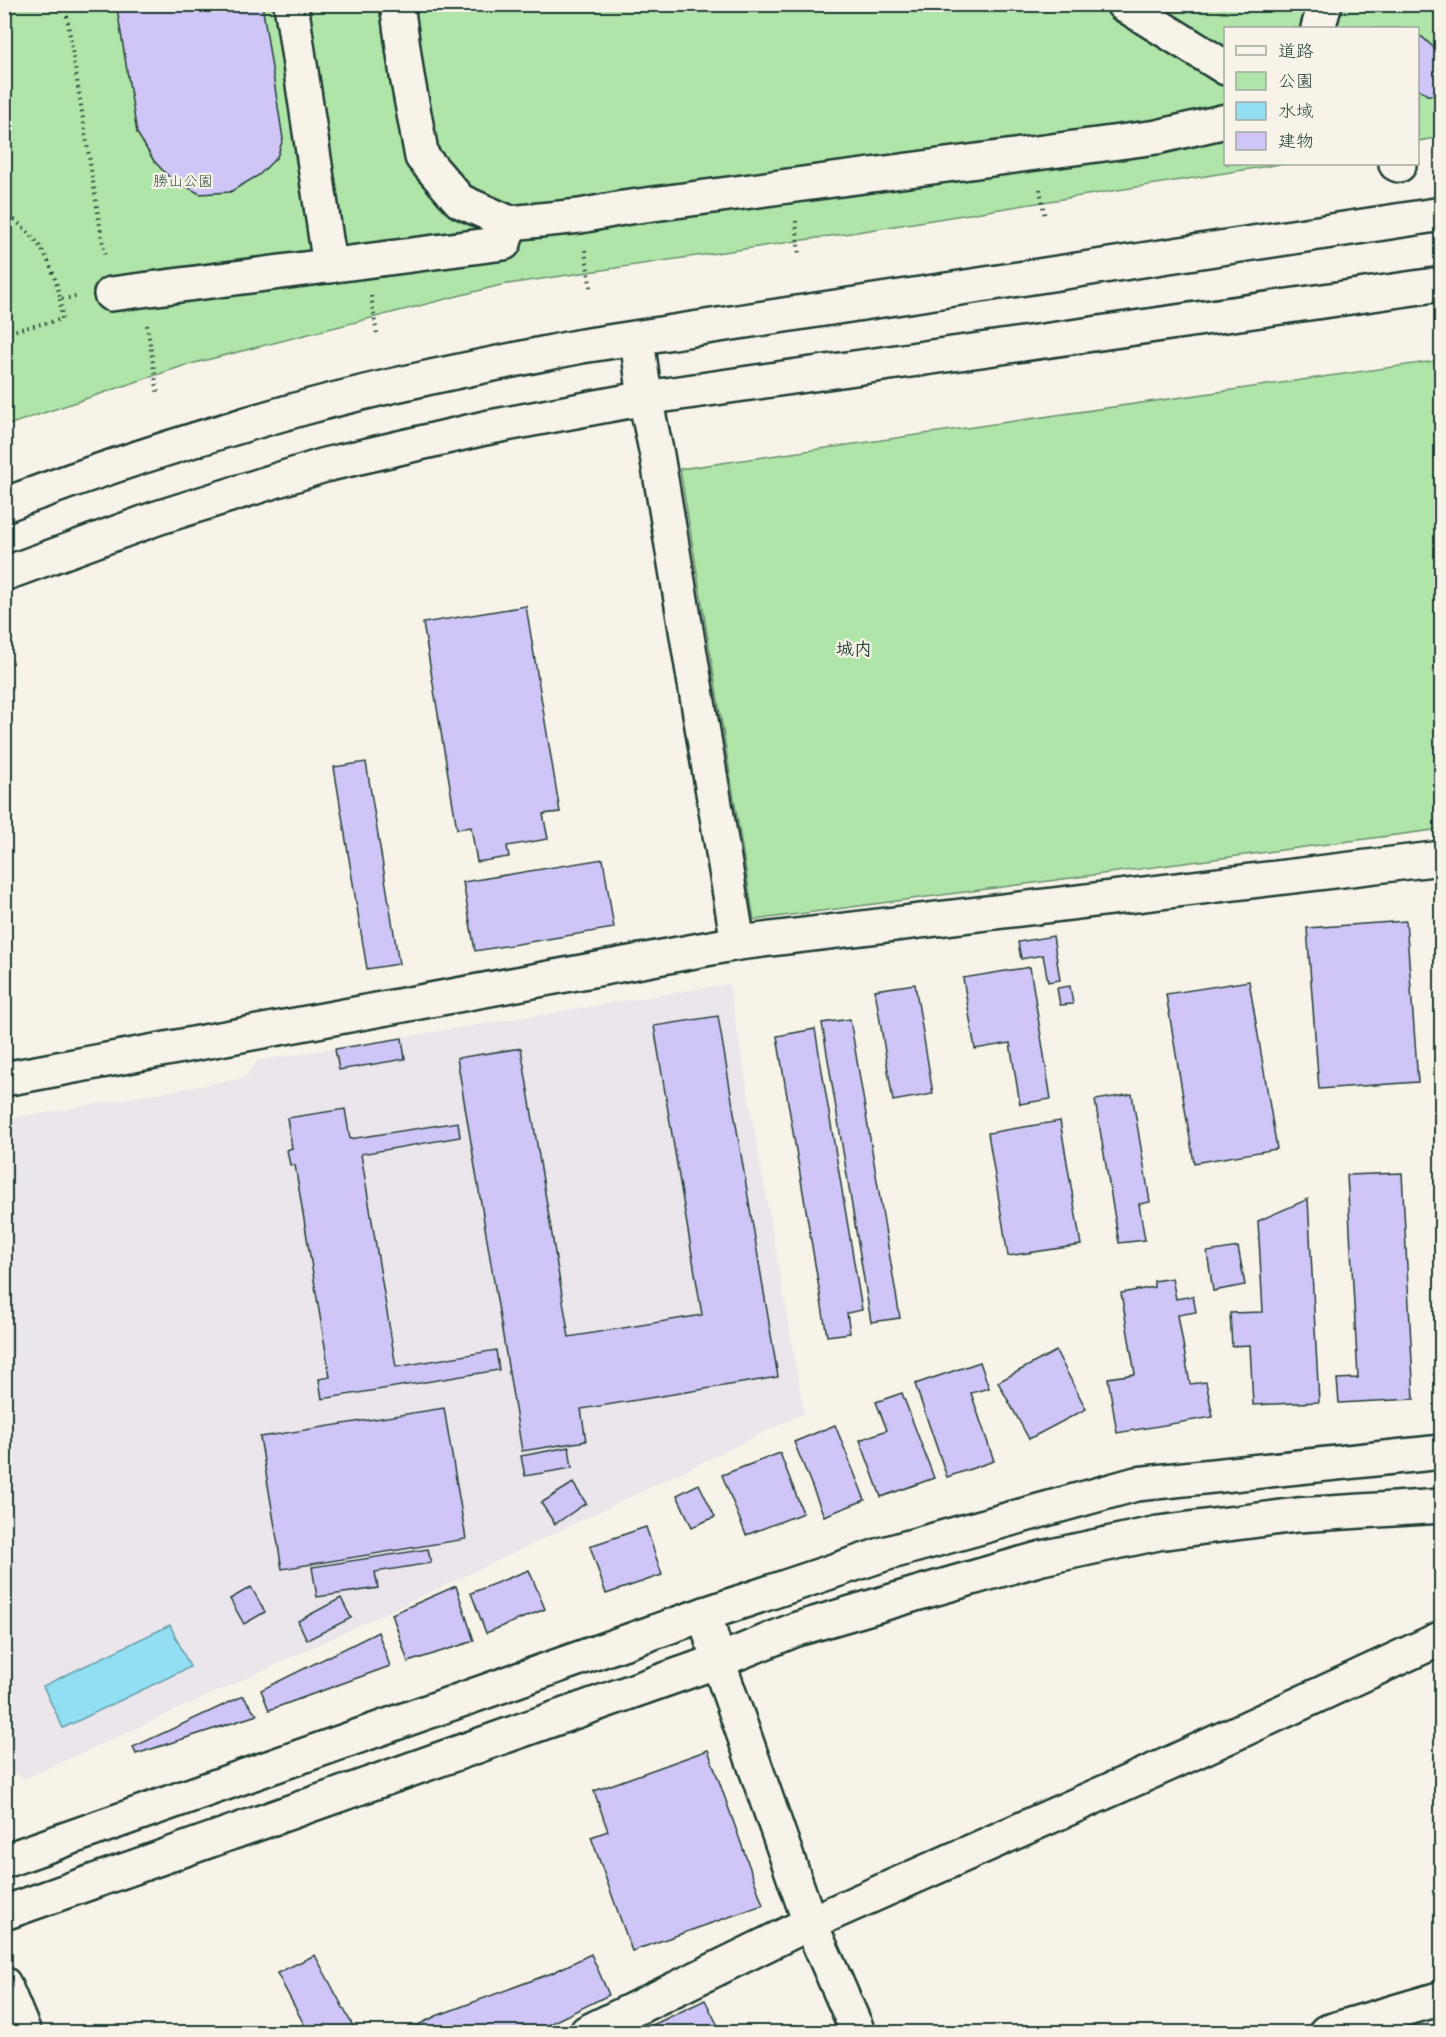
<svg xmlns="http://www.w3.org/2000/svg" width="1446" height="2037" font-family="Kalam,'Klee One',sans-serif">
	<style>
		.built { fill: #ebe5ec }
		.green { fill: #afe5a8; stroke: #67916e; stroke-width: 1.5 }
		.water { fill: #92def3; stroke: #649ea7; stroke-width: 1.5 }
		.building { fill: #cfc5f7; stroke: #1f3d34; stroke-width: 1.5 }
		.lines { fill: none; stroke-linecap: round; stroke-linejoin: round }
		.street-casing { stroke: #1f3d34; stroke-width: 38 }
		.secondary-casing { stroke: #1f3d34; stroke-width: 38 }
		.path { stroke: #1f3d34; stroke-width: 4; stroke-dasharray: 1.5 4.5; stroke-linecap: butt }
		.street { stroke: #f7f3e8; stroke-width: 33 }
		.secondary { stroke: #f7f3e8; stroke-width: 33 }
		.labels { text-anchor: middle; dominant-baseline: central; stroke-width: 4.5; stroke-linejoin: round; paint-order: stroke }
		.park-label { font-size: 15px; fill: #355645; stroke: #f7f3e8 }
		.quarter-label { font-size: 18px; font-weight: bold; fill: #1f3d34; stroke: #f7f3e8 }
	</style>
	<rect width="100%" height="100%" fill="#f7f3e8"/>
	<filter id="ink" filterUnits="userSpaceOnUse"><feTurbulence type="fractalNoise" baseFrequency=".0167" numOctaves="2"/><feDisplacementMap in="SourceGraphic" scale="12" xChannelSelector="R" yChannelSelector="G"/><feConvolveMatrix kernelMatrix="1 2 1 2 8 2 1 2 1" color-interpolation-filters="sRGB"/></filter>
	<g filter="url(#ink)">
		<!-- built -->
		<path class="built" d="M729,984l75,429 -299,144 -243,114 -238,108 -20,-13v-646l241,-42 12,-17z"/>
		<!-- green -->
		<g class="green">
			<path d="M4,5h1437v132l-23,4v-113h-192v136h54l-429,69 -350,52 -318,81 -178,60z"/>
			<path d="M1441,360v469l-687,91 -74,-451z"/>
		</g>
		<!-- water -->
		<path class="water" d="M170,1625l20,42 -127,61 -20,-42z"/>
		<!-- building -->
		<g class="building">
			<path d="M141,4h121l21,135 -6,18 -18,18 -29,17 -30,2 -30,-16 -16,-17 -17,-28 -20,-125z"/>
			<path d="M1418,36l4,1 20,18v37l-5,3h-10l-9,-7z"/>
			<path d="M526,606l34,206 -17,2 5,25 -41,7 2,11 -32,5 -6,-35 -14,2 -34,-206z"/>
			<path d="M366,762l33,202 -32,5 -33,-202z"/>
			<path d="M603,859l11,69 -139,23 -12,-69z"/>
			<path d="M1406,921l12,161 -99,7 -12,-161z"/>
			<path d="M1053,936l7,44 -12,2 -5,-27 -22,4 -3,-17z"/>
			<path d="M1030,967l21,132 -31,5 -10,-61 -35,6 -12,-71z"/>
			<path d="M1249,981l28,168 -83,14 -28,-169z"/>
			<path d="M915,984l18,110 -40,7 -18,-111z"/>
			<path d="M1070,986l3,18 -13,1 -3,-17z"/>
			<path d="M718,1016l60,361 -197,32 5,32 -64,10 -65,-393 64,-10 48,289 133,-22 -48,-289z"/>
			<path d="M850,1019l50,299 -29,4 -49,-299z"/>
			<path d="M815,1029l47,281 -15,3 3,20 -23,3 -50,-300z"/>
			<path d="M402,1038l3,21 -66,11 -4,-21z"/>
			<path d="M1132,1094l18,108 -11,2 6,36 -26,3 -24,-143z"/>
			<path d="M345,1109l5,30 108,-17 2,15 -99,17 35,213 100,-17 3,20 -177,29 -3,-20 11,-2 -35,-212h-5l-3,-15 5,-2 -5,-30z"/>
			<path d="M1060,1121l21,124 -73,11 -20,-123z"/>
			<path d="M1402,1173l12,226 -75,4 -2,-24 21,-1 -11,-203z"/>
			<path d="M1308,1199l11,203 -66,3 -3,-60 -18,1 -2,-33 33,-1 -5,-91z"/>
			<path d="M1238,1247l7,38 -32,6 -6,-39z"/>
			<path d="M1172,1278l4,21 17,-3 3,16 -18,3 12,69 16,-2 7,35 -96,16 -9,-55 27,-4 -14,-81 33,-6v-6z"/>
			<path d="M1056,1351l30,58 -57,30 -31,-57z"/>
			<path d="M980,1362l9,26 -18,5 23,68 -47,16 -32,-93z"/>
			<path d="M902,1393l32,85 -53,19 -21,-57 27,-10 -11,-28z"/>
			<path d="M444,1408l22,131 -184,30 -22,-132z"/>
			<path d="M835,1425l30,75 -41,16 -30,-74z"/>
			<path d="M569,1447l3,21 -47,8 -4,-20z"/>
			<path d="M780,1453l23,60 -57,22 -24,-60z"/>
			<path d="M573,1483l13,20 -31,21 -14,-21z"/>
			<path d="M699,1484l16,33 -23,10 -15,-32z"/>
			<path d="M646,1527l16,48 -56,19 -16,-48z"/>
			<path d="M428,1549l3,14 -56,9 3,16 -61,9 -5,-30z"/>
			<path d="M529,1570l16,39 -59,24 -15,-40z"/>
			<path d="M456,1586l18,55 -66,21 -16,-48z"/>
			<path d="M251,1587l14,25 -21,12 -14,-25z"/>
			<path d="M341,1598l10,20 -44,22 -9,-19z"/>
			<path d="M378,1632l12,34 -121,44 -8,-20z"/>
			<path d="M243,1696l14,19 -121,39 -3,-7z"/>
			<path d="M708,1750l55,155 -131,46 -41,-114 17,-6 -14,-40z"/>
			<path d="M591,1954l18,41 -76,37h-129l32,-16 116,-43z"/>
			<path d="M315,1955l41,77h-48l-31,-59z"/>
			<path d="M705,2000l16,32h-83z"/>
		</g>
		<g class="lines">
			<!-- street casing -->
			<g class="street-casing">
				<g id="street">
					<path d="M291,4l39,262"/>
					<path d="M397,4l10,72 15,81 38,44 50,22 70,-7 43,-8 534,-71 69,-16"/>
					<path d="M1123,4l103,64"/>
					<path d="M1318,28l7,-24"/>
					<path d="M1396,164l3,1"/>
					<path d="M111,294l393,-51 6,-20"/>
					<path d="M637,339l8,59 12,57 81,488"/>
					<path d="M4,1079l734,-136 704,-85"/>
					<path d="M705,1614l13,47 92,262 48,109"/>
					<path d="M587,2032l223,-109 361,-160 271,-125"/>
					<path d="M1326,2032l116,-34"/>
				</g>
			</g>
			<!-- secondary casing -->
			<g class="secondary-casing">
				<g id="secondary">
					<path d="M4,505c98,-37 198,-69 299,-97 92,-25 186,-43 279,-62l860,-132"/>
					<path d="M4,574l153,-56 168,-53 160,-37 160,-30 797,-114"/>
					<path d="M4,1861l701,-247 179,-60 252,-70 306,-32"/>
					<path d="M4,1913l714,-252 79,-32 122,-36 123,-35 116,-25 139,-18 145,-9"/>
					<path d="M4,1984l20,48"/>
				</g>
			</g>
			<!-- path -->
			<g class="path">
				<path d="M65,4l40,254"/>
				<path d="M1040,189l5,29"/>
				<path d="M4,213c33,20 49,49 56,86l16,-2"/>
				<path d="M796,221l3,35"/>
				<path d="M585,250l6,41"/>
				<path d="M371,296l6,38"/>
				<path d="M147,325l11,70"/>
				<path d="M4,333l58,-14 -2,-20"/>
			</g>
			<!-- street -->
			<use href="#street" class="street"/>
			<!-- secondary -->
			<use href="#secondary" class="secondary"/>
		</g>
	</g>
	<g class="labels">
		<!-- park labels -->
		<g class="park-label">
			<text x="183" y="182">勝山公園</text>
		</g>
		<!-- quarter labels -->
		<g class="quarter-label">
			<text x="854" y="650">城内</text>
		</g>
	</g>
	<!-- margin -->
	<rect width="1446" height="2037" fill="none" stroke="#f7f3e8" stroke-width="24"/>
	<rect x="12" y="12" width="1422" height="2013" fill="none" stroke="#1f3d34" stroke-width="2" filter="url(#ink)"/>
	<!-- legend -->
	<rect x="1224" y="27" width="195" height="138" fill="#f7f3e8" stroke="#a1aaa0" stroke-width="1.5"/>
	<rect x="1236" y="46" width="30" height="9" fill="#f7f3e8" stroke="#a1aaa0" stroke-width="1.5"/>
	<text x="1278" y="57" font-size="18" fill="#1f3d34">道路</text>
	<rect x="1236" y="72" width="30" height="18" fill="#afe5a8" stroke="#a1aaa0" stroke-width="1.5"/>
	<text x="1278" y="87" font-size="18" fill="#1f3d34">公園</text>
	<rect x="1236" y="102" width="30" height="18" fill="#92def3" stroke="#a1aaa0" stroke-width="1.5"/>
	<text x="1278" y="117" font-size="18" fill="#1f3d34">水域</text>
	<rect x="1236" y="132" width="30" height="18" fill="#cfc5f7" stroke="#a1aaa0" stroke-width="1.5"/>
	<text x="1278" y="147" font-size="18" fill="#1f3d34">建物</text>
</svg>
